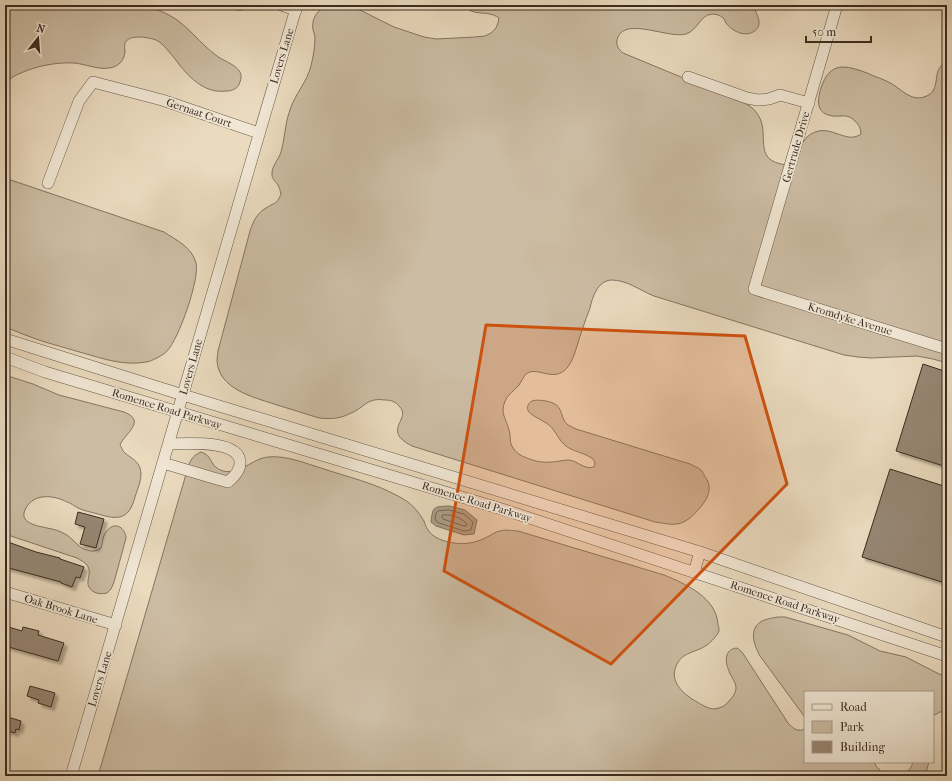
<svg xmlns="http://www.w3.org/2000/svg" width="952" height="781" font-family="'IM FELL French Canon',serif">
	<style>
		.green { fill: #ccbca3; stroke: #847462 }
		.water { fill: #ae9f89; stroke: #80715f }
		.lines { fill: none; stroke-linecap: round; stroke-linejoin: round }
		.shore { stroke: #746655; stroke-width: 1 }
		.building { fill: #968673; stroke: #3b2c21; filter: url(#shadow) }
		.minor-casing { stroke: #675848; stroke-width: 12 }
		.minor { stroke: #f1e7d5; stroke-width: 11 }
		.marked { fill: #ce520f; fill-opacity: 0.2; stroke: #ce520f; stroke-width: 3; stroke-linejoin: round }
		.labels { text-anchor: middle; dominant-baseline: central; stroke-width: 3.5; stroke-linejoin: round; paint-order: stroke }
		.street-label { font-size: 11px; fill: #3b2c21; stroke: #f1e7d5 }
	</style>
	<defs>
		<filter id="shadow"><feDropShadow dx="3.5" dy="3.5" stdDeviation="1" flood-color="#0004"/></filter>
	</defs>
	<rect width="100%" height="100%" fill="#eadabe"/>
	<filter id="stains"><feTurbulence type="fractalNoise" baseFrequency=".005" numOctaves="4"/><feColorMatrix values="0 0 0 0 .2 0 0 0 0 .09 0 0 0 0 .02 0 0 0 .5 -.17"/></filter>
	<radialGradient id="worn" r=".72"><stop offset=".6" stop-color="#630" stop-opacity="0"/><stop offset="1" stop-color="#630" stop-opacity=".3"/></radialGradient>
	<!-- green -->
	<g class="green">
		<path d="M5,5c26,0 52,0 78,0 29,0 60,-4 86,10 19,10 31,29 48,41 9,7 29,11 23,26 -2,7 -8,9 -14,9 -23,3 -39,-16 -51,-32 -6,-7 -11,-15 -19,-19 -8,-3 -27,-6 -31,3 -1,3 0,6 0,9 -1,9 -7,15 -16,16 -11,2 -23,-4 -35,-5 -17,-1 -38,3 -53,10 -6,2 -11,6 -16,9z"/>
		<path d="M327,5h23l44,22 30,10 12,2 39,-2 10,-1 6,-3 5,-5 2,-5 1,-5c-12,-9 -25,0 -35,-13h289c3,9 12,20 0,27 -9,5 -21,-1 -27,-9 -1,-1 -1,-4 -3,-5 -3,-3 -7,-4 -11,-4 -12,1 -14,16 -26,20 -17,5 -60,-17 -68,3 -3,7 0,12 5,16l111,46c8,3 17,6 22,13 17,20 -7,49 31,53 4,-5 9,-11 13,-18 2,-3 4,-7 7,-10 21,-18 38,9 54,-3 0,-5 -2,-9 -6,-13 -8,-8 -13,-4 -22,-5 -17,-2 -16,-15 -12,-28 9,-27 24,-23 46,-15 8,4 17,6 25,11 10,6 19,17 32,13 20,-6 5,-28 23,-35v301l-14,-4 -16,-3 -46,2 -13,-1 -14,-2 -190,-59c-13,-5 -27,-16 -42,-16 -7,0 -13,5 -16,11 -3,5 -5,12 -6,17 -5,13 -9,25 -13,38 -2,7 -5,16 -10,22 -14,16 -31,-4 -42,7 -2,3 -4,7 -6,10 -5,6 -11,9 -14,16 -5,13 1,17 4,29 2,6 0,12 4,18 3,5 8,8 14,10 7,3 16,5 24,4 6,0 12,-2 18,-2 9,1 15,10 25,7 6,-12 -20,-14 -28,-21 -7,-5 -10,-15 -17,-21 -5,-4 -17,-9 -20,-13 -3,-4 -1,-9 3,-11 5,-2 16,0 21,2 11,5 7,16 15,22 2,1 6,3 8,4l114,35c3,2 8,3 11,6 0,0 3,4 3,5 10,13 4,24 -6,35 -5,6 -13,13 -21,14 -7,1 -14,-1 -22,-2l-243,-76c-32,-16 1,-27 -13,-40 -3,-4 -8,-6 -14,-6 -19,-3 -20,8 -36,14 -10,5 -19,5 -30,4 -15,-5 -30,-9 -45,-14 -21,-7 -56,-15 -57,-44 0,-3 1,-6 1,-9l32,-120c3,-9 7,-18 16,-23 3,-2 2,-1 5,-3 6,-2 8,-6 10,-11 -1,-3 -1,-6 -3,-9 -2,-3 -6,-6 -6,-10 -1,-8 7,-16 9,-23 4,-14 4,-29 9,-42 5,-16 17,-28 21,-44 2,-9 4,-18 4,-28 0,-3 -1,-5 -2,-8 -2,-12 5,-20 14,-25z"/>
		<path d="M5,178l159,54c12,8 28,15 32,31 4,15 -17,76 -29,88 -3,4 -17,11 -21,11 -22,4 -42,-3 -63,-9 -13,-4 -25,-7 -38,-11 -13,-4 -27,-10 -40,-15z"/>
		<path d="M5,375l28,9 26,11 65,17c23,9 1,21 -4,33 0,0 3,5 3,6 5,6 14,8 17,17 3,9 -2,20 -5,29 -6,23 -17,23 -37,17 -7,-2 -14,-3 -20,-6 -4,-2 -7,-5 -11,-6 -13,-7 -33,-9 -41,6 -9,15 12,18 21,20 6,1 13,3 18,6 8,4 13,14 22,16 5,2 9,1 14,-2 2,-6 1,-11 5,-16 7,-11 19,-6 20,6l-12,44 -3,7 -4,4c-5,1 -9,1 -13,-1 -13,-8 0,-17 -7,-27 -2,-3 -7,-5 -10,-7l-72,-24z"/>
		<path d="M201,452c12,3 8,15 22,19 18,4 28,-12 45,-14 19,-2 39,7 56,12 24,8 50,14 72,26 8,4 16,9 21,16 3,3 5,7 7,10 1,3 2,6 4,9 5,8 17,12 26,13 12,2 25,-1 35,-7 4,-2 6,-4 11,-5 6,-2 12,0 18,0l146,44c22,9 53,23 54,50 1,2 1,4 1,6 -2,5 -8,11 -12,14 -9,7 -25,7 -30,19 -9,17 6,30 20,38 7,4 14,9 22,6 4,-1 8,-4 10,-7 3,-3 7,-8 7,-13 0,-6 -5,-11 -7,-17 -4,-9 -5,-22 8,-23l5,4 46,71c5,5 7,8 15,7l2,-3v35h69l2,4 9,10h-787l91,-312c3,-6 5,-9 12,-12z"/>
		<path d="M778,617h7l63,18 32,16 26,6 33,17 8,2v35l-7,1 -7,4v-24h-128v27l-1,-3 -44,-60c-6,-11 -12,-27 2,-35 4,-2 10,-3 16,-4z"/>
		<path d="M913,762h16l-2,7 -4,7h-18c2,-5 7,-8 8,-14z"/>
	</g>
	<!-- water -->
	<path class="water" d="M449,506l16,4 12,10 -3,14 -10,1 -28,-9 -5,-4c2,-16 2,-15 18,-16z"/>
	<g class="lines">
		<!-- shore -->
		<g class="shore">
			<path d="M449,510l15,4 8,7 1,1 -2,8 -7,1 -25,-8 -4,-3 1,-7 2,-2z"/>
			<path d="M443,515c8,-1 17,2 23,8l1,2 -3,1 -21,-7 -1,-2z"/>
		</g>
	</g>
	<!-- building -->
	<g class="building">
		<path d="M923,364l24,8v95l-51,-16z"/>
		<path d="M890,469l57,18v78l-5,17 -80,-25z"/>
		<path d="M78,512l26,7 -8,29 -16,-4 5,-17 -10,-3z"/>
		<path d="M5,541l31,11 24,6v1l24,8 -4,11 -4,-1 -4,10 -11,-4v-1l-56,-15z"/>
		<path d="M5,626l17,5 1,-4 16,4 -1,4 26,8 -6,18 -53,-15z"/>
		<path d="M30,686l25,7 -4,14 -13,-4 1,-3 -12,-4z"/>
		<path d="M8,717l13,4 -2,9 -3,-1 -1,4 -8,-2 1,-5 -2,-1z"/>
	</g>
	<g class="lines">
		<!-- minor casing -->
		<g class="minor-casing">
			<g id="minor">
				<path d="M239,5h1"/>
				<path d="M281,5l15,5"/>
				<path d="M837,5l-83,284 193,60"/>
				<path d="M688,77l59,21 11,2 11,-1 11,-4 29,8"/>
				<path d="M48,183l31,-82 14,-19 69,18 97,33"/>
				<path d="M5,339l178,56 517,157 247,85"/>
				<path d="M5,357l40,15 460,138 442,146"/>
				<path d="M163,463l54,16 11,3c6,-5 13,-13 12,-21 -3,-22 -55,-17 -71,-17"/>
				<path d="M694,572l6,-20"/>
				<path d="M5,592l111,33"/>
				<path d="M71,776c77,-256 149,-515 226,-771"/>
			</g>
		</g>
		<!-- minor -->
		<use href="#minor" class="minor"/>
	</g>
	<!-- marked area -->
	<path class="marked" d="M486,325l259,11 42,148 -176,180 -167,-93z"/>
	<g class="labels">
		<!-- street labels -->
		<g class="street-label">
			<text transform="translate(282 56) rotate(-73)">Lovers Lane</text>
			<text transform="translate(199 113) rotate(19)">Gernaat Court</text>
			<text transform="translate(796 147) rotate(-74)">Gertrude Drive</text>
			<text transform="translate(850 319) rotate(17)">Kromdyke Avenue</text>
			<text transform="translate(191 367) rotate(-74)">Lovers Lane</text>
			<text transform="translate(167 409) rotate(17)">Romence Road Parkway</text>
			<text transform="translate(477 502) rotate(17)">Romence Road Parkway</text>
			<text transform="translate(785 602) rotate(18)">Romence Road Parkway</text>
			<text transform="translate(61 609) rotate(17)">Oak Brook Lane</text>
			<text transform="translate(100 679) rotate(-73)">Lovers Lane</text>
		</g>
	</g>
	<!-- margin -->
	<rect width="952" height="781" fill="none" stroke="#eadabe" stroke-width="20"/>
	<rect x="6" y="6" width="940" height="769" fill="none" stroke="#3b2c21" stroke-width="2"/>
	<rect x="10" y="10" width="932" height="761" fill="none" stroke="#3b2c21"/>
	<!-- legend -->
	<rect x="804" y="691" width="130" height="72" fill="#f1e7d5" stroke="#a89c8d"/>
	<rect x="812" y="704" width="20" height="6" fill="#f1e7d5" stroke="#a89c8d"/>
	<text x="840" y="711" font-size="12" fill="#3b2c21">Road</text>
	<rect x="812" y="721" width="20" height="12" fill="#ccbca3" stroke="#a89c8d"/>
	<text x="840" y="731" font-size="12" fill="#3b2c21">Park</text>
	<rect x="812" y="741" width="20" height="12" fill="#968673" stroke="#a89c8d"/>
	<text x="840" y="751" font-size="12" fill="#3b2c21">Building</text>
	<!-- north arrow -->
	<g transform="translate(38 38) rotate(17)" stroke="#f1e7d5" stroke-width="3" paint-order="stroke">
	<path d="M0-3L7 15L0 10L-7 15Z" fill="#3b2c21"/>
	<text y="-6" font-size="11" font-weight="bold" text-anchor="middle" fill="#3b2c21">N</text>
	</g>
	<!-- scale -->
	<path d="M806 36v6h65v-6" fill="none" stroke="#3b2c21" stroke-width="2"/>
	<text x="812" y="36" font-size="12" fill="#3b2c21" stroke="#f1e7d5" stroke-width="3" paint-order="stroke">50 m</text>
	<rect width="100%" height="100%" filter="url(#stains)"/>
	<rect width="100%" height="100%" fill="url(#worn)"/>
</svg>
